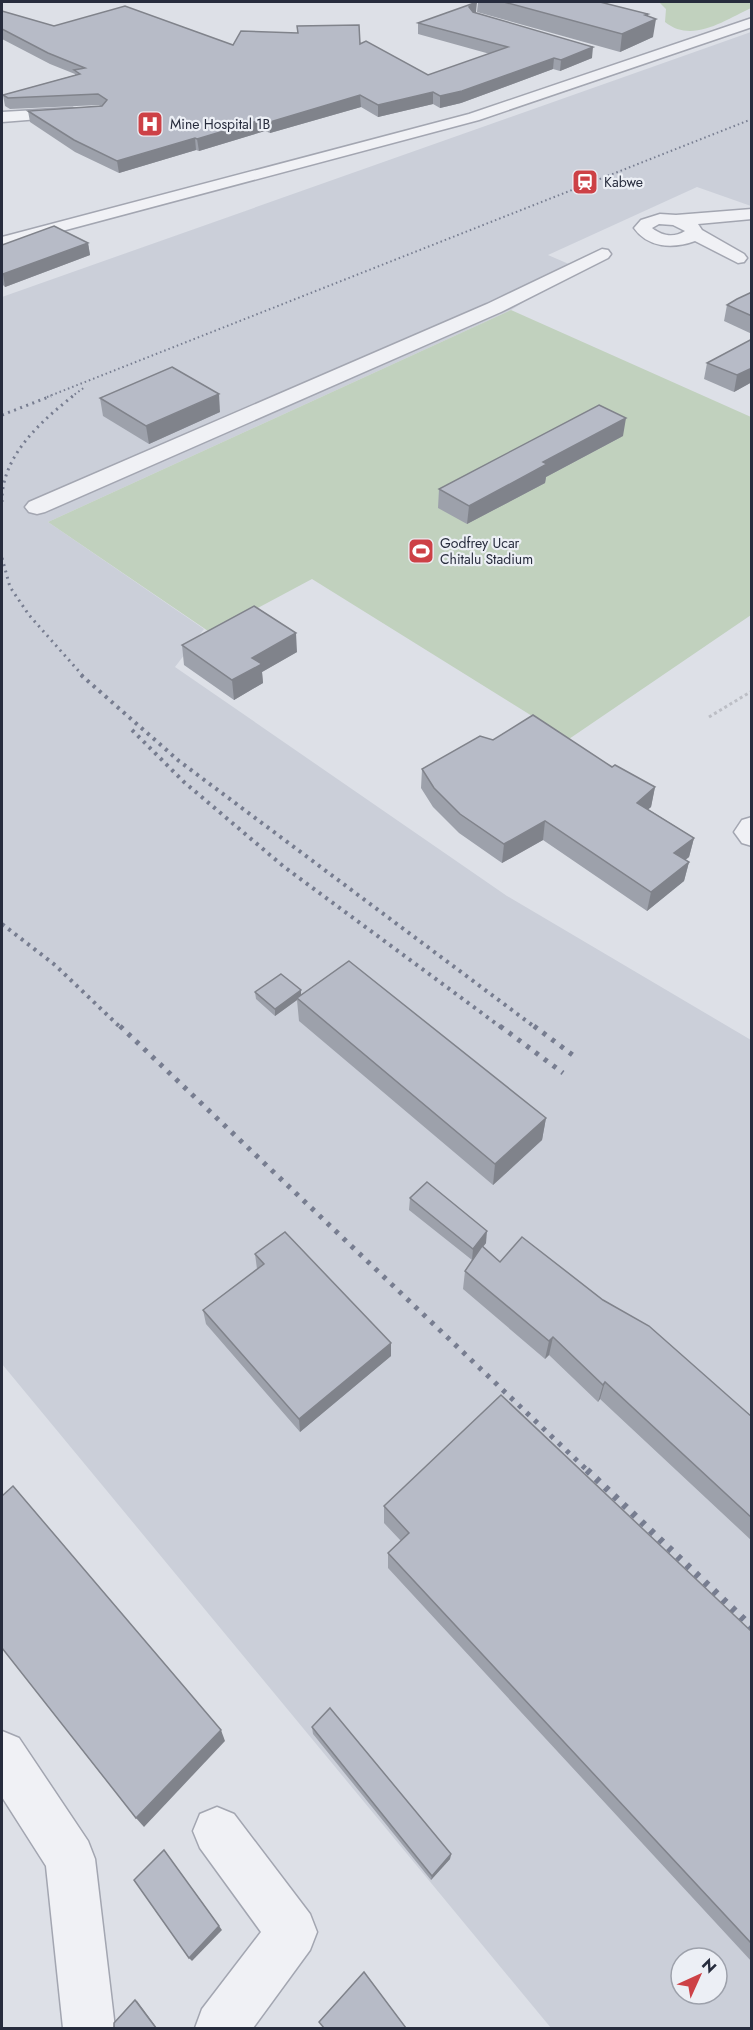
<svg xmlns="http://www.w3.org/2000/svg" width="753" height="2030" font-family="Jost,sans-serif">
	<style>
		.built { fill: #cbcfd9; fill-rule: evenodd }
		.green { fill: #c1d1be }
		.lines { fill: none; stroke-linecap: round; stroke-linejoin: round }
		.minor-casing { stroke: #a3a6b1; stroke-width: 3 }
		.path { stroke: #bcbec5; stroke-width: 3; stroke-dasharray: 3 3; stroke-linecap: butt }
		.minor { fill: #f0f1f5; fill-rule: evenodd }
		.rail-far4 { stroke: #777d90; stroke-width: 2; stroke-dasharray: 1.5 3; stroke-linecap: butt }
		.rail-far3 { stroke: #777d90; stroke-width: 3; stroke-dasharray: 2 4.5; stroke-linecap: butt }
		.rail-far2 { stroke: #777d90; stroke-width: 4; stroke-dasharray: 3 5; stroke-linecap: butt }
		.rail-far1 { stroke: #777d90; stroke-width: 5; stroke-dasharray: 4 7; stroke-linecap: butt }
		.rail { stroke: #777d90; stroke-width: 7; stroke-dasharray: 4.5 8; stroke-linecap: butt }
		.wall { fill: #9da1ab }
		.shaded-wall { fill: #80838b }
		.building { fill: #b7bbc7; stroke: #80838b; stroke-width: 1.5 }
		.labels { text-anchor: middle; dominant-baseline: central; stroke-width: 4.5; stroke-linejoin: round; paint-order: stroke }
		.far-poi-label { font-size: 14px; fill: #272c3d; stroke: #eceff5; text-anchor: start }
	</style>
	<rect width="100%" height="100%" fill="#dde0e7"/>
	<!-- built -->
	<path class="built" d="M751,32v174l-54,-19 -149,68 30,13 -67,42 -463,212 156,107 -29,38 332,229 244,144v988h-200l-549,-664v-1067zM681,1958h36v36h-36z"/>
	<!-- green -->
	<g class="green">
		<path d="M659,2h92v6c-26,12 -59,36 -86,14l1,-13z"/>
		<path d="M511,310l240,107v198l-182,124 -257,-160 -101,54 -163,-111z"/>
	</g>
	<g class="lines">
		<!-- minor casing -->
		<g class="minor-casing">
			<g id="minor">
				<path d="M752,18v9l-273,93 -477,127v-10l467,-123z"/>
				<path d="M72,108l5,2 3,3 -3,3 -75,6v-10z"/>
				<path d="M752,209v10l-54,5 4,6 42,24 3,4 -3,4 -6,1 -43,-22c-22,8 -47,7 -61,-13l7,-8 19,-6 16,1zM659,224l14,1 12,6c-11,7 -23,5 -33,-3z"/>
				<path d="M602,249l6,1 3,4 -3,4 -107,54 -456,200 -8,2 -8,-2 -4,-5 4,-5 458,-198z"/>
				<path d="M752,817v29l-10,-3 -8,-11 8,-12z"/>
				<path d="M2,1731l17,7 69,103 7,18 20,169h-52l-17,-162 -44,-69z"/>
				<path d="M217,1807l17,7 76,100 7,18 -7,18 -57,78h-58l7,-19 59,-77 -61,-84 -7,-17 7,-17z"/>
			</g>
		</g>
		<!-- path -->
		<path class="path" d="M709,717l43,-26"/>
		<!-- minor -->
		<use href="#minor" class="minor"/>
		<!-- rail-far4 -->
		<g class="rail-far4">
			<path d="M47,397l705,-278"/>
			<path d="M71,397l14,-10"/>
		</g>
		<!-- rail-far3 -->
		<g class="rail-far3">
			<path d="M2,415l49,-19"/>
			<path d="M2,502c-1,-45 38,-80 71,-106"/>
			<path d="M2,558l8,29 19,28 54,61"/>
		</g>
		<!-- rail-far2 -->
		<g class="rail-far2">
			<path d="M81,675l98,86 357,267"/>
			<path d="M132,730l52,52 99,84 219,162"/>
			<path d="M2,924l53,41 66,63"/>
		</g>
		<!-- rail-far1 -->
		<g class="rail-far1">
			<path d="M120,1026l468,445"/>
			<path d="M500,1026l63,47"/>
			<path d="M534,1026l44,33"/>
		</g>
		<!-- rail -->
		<path class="rail" d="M587,1470l165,157"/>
	</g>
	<!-- wall -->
	<g class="wall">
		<path d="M478,2h122l48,12v3l5,20 -33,15 -143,-40z"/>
		<path d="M2,11l52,15 179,19 127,-1 68,31 62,-21 -72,-20v-11l58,-11 -1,1 117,45 -32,13 -7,-2 -92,34 -21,5 -7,-4 -55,13 -17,-10 -91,26 -5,-2 -66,20 -3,-1 -77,23 -44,-21 -45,-30 -2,-11 72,-5 -1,-1 -89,4 -5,-3 -2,-11 72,-20v-1l-25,-10 -48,-25z"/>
		<path d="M88,243l2,12 -85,32 -3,-3v-39z"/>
		<path d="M752,292v42l-28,-13 3,-16z"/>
		<path d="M752,339v43l-18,10 -30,-13 3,-16z"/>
		<path d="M100,398l120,14 -71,32 -46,-28z"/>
		<path d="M623,436l-77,41 -1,6 -78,41 -29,-16 1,-19z"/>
		<path d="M182,645l115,7 -35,20 1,11 -29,17 -50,-35z"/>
		<path d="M493,740l119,27 43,20 -4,20 -3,2 46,29 -5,19 -4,3 4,2 -5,19 -37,30 -104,-71 -41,23 -43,-30 -26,-26 -12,-19 1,-19z"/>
		<path d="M301,990v5l245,123 -4,22 -49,45 -194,-164 -2,-21 -22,16 -19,-17 -1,-7z"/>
		<path d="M410,1198l76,45 -3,4 17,15 252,155v124l-152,-142 -2,3 -49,-47 -4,4 -82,-70 2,-18 12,-17 -5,6 -63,-50z"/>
		<path d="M255,1254l136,89v13l-91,76 -94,-108 -3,-14 54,-41z"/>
		<path d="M384,1506l368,126v330l-364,-394v-15l13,-12 -17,-18z"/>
		<path d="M312,1727l139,127 -1,5 -19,21 -118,-146z"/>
	</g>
	<!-- shaded-wall -->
	<g class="shaded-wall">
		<path d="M477,2l-1,10 -7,5v-10z"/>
		<path d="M648,14l-1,9 9,-4 -3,18 -33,15 2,-18 23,-19z"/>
		<path d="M593,47l-1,11 -32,13 1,-11z"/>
		<path d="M554,58l-1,11 -92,34 -21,5v-12z"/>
		<path d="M433,92v12l-55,13v-12z"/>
		<path d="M360,95l1,12 -91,26v-11z"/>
		<path d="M264,119l1,12 -66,20 -2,-12z"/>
		<path d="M195,138l1,12 -77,23 -2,-12z"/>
		<path d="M88,243l2,12 -85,32 -2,-13z"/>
		<path d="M752,368v14l-18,10 3,-17z"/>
		<path d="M219,394l1,18 -71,32 -3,-18z"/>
		<path d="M626,418l-3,18 -77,41 -1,6 -78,41 2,-18 74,-44z"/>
		<path d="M296,633l1,19 -35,20 1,11 -29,17 -2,-20 20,-22z"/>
		<path d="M655,787l-4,20 -18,15 4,-19z"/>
		<path d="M545,821l-2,19 -41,23 2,-19z"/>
		<path d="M694,838l-5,19 -19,15 4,-19z"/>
		<path d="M689,862l-5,19 -37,30 4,-19z"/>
		<path d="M301,990v7l-4,1v2l-22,16v-7z"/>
		<path d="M546,1118l-4,22 -49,45 2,-21z"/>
		<path d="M487,1231l-1,12 -14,17 1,-11z"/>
		<path d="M553,1337l-4,18 -4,4 4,-18z"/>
		<path d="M391,1343v13l-91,76 -1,-13z"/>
		<path d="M605,1382l-5,17 -2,3 5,-17z"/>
		<path d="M221,1730l4,11 -81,86 -8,-9z"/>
		<path d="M164,1850l58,80 -30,31 -3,-3z"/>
		<path d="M451,1854l-1,5 -19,21 1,-4z"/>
		<path d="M135,2000l2,1 20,27h-1z"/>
	</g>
	<!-- building -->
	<g class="building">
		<path d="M477,2l-8,5 4,5 120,35 -32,13 -7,-2 -92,33 -22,5 -7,-4 -55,13 -18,-10 -90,27 -6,-3 -67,20 -2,-1 -78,23 -43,-21 -46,-29 74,-5 5,-6 -9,-6 -90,4 -5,-3 77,-21 -6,-4 11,-2 -37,-15 -46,-24v-18l52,15 71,-20 108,39 8,-14 57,2 -1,-7 62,-1 1,19 6,-3 62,34 80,-28 -90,-24z"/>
		<path d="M504,2h96l48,12 -3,1 11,4 -34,15z"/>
		<path d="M54,226l34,17 -85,31h-1v-29z"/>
		<path d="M752,292v24l-25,-11 10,-6z"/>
		<path d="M752,339v29l-15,7 -30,-12z"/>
		<path d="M172,367l47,27 -73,32 -46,-28z"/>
		<path d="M599,405l27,13 -83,44 4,2 -78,42 -30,-17z"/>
		<path d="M254,606l42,27 -44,25 10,6 -30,16 -50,-35z"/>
		<path d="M533,715l79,52 3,-2 40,22 -18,16 57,35 -20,15 15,9 -38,30 -106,-71 -41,23 -44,-30 -26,-26 -12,-19 58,-33 13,4z"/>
		<path d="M349,961l197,157 -51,46 -198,-166z"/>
		<path d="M281,974l20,16 -26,19 -20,-17z"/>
		<path d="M427,1182l60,49 -14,18 -63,-51z"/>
		<path d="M285,1232l106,111 -92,76 -96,-109 61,-46 -9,-10z"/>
		<path d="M522,1237l81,63 46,26 103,91v101l-147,-136 -2,3 -50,-48 -4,4 -84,-70 17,-25 18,16z"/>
		<path d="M501,1395l251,237v312l-364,-391 21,-20 -25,-27z"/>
		<path d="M13,1486l208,244 -85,88 -134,-170v-152z"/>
		<path d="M330,1708l121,146 -19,22 -120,-149z"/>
		<path d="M164,1850l55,76 -30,32 -55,-78z"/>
		<path d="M364,1972l42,56h-82l-5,-6z"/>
		<path d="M135,2000l21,28h-42v-5z"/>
	</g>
	<!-- icons -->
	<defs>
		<g id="hospital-square" transform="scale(1.35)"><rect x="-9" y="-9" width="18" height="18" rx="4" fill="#cd4146" stroke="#eceff5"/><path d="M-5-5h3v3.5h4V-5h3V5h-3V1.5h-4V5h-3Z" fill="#fff"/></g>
		<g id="station-square" transform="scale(1.35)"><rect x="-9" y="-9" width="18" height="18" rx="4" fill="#cd4146" stroke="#eceff5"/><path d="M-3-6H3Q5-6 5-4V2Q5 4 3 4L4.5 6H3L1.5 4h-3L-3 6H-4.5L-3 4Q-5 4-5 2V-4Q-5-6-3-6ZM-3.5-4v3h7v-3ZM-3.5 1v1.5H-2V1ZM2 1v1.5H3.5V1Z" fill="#fff"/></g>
		<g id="stadium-square" transform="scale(1.35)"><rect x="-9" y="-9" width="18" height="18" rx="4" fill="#cd4146" stroke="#eceff5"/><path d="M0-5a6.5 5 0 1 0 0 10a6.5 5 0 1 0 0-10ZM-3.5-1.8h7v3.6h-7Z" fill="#fff"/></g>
	</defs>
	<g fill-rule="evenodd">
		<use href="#hospital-square" x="150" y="124"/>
		<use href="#station-square" x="585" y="182"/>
		<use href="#stadium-square" x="421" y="551"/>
	</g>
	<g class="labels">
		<!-- far-poi labels -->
		<g class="far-poi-label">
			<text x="170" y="124">Mine Hospital 1B</text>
			<text x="604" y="182">Kabwe</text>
			<text x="440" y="543">Godfrey Ucar<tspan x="440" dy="16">Chitalu Stadium</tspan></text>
		</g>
	</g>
	<!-- border -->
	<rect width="753" height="2030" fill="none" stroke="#272c3d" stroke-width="6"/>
	<!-- north arrow -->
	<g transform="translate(699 1976) rotate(45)"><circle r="28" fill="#eceff5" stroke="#9da1ab" stroke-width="1.5"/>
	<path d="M0-4.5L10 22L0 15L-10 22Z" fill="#cd4146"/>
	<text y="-9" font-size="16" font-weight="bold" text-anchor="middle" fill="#272c3d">N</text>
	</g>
</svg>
